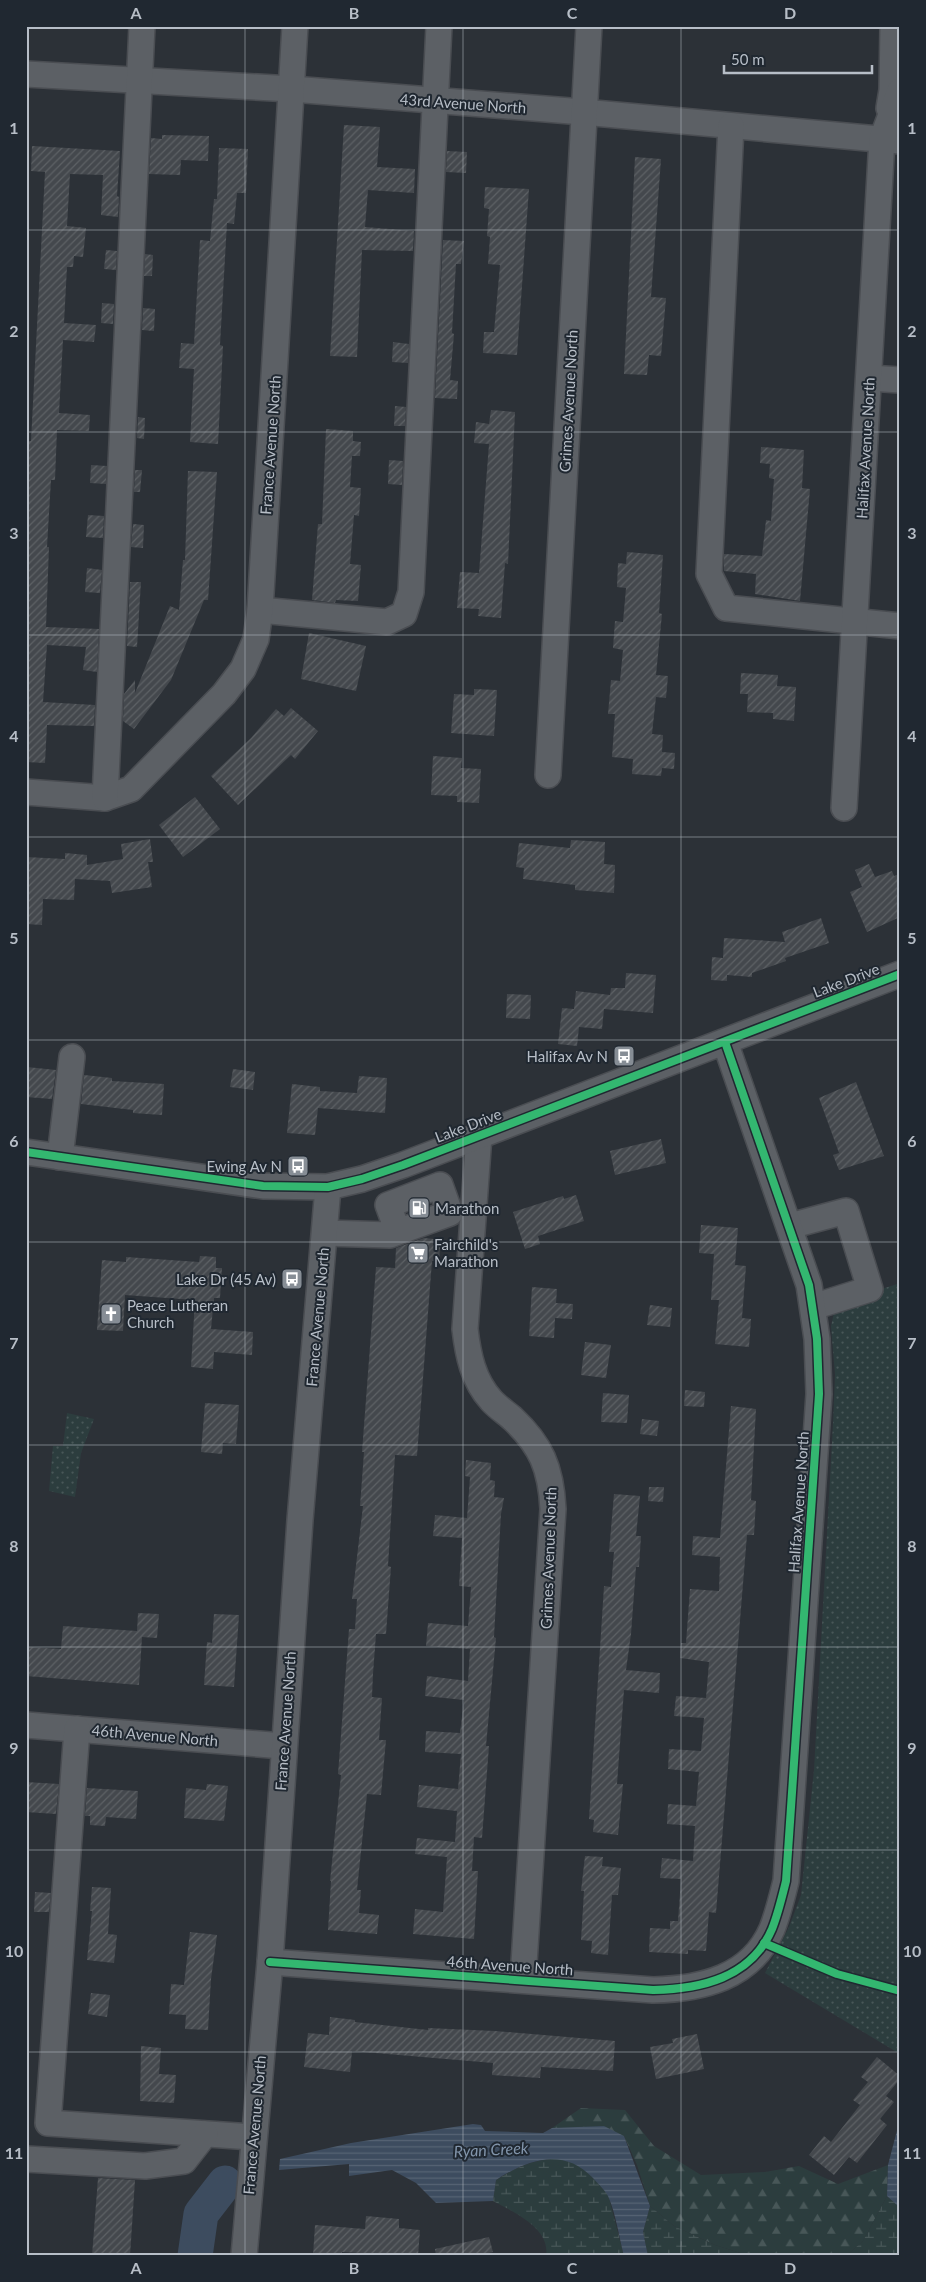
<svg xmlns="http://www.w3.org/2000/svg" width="926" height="2282" font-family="Lato,sans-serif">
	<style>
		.forest { fill: url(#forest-firs) }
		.wetland { fill: url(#wetland-marsh) }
		.park { fill: url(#park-dots) }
		.water { fill: url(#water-rules) }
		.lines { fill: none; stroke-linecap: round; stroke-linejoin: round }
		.river { stroke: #3d4c5f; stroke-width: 35 }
		.building { fill: url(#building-hatch) }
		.minor-casing { stroke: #4a4d52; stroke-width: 28 }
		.minor { stroke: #5c6065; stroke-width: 25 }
		.cycleway-casing { stroke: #202831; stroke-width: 11 }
		.cycleway { stroke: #33b770; stroke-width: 8 }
		.grid { fill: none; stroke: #b7bec7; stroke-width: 1; stroke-opacity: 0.55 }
		.labels { text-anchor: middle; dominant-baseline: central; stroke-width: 4; stroke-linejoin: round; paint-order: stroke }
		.street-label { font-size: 15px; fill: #b7bec7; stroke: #202831 }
		.poi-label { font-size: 15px; fill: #b7bec7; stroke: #202831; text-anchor: end }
		.water-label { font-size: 16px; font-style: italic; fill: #8295ab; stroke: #202831 }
		.neatline { fill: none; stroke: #b7bec7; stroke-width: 2 }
		.grid-label { font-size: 16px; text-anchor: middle; font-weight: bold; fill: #b7bec7 }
	</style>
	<defs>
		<pattern id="forest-firs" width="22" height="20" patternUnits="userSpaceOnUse" patternTransform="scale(1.25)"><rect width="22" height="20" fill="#2c3d3e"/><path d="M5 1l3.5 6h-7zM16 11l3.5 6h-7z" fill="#485758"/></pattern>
		<pattern id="wetland-marsh" width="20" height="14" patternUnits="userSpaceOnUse" patternTransform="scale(1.25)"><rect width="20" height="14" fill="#2c3d3e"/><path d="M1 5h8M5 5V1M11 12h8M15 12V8" fill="none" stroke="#485758"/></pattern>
		<pattern id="park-dots" width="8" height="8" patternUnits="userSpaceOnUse" patternTransform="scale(1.25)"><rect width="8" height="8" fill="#2c3d3e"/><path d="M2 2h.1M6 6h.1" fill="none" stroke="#485758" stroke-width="1.8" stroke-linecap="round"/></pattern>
		<pattern id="water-rules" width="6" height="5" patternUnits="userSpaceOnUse" patternTransform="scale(1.25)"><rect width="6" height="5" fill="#3d4c5f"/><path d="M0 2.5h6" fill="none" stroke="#576474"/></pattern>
		<pattern id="building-hatch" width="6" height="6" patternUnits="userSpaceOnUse" patternTransform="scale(1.25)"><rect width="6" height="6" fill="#44484d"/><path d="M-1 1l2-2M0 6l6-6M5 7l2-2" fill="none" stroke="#5d6165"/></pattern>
	</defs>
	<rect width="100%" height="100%" fill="#2c3137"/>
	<!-- forest -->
	<path class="forest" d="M581,2108l44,2 29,36 47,29 64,-3 34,-6 39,18 50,-19 -1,31 -24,45 -17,15h-96l-35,-11 -41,-19 -24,-20 -13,-41 -13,-29 -72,-8z"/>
	<!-- wetland -->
	<g class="wetland">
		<path d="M557,2158l24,7 27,29 16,62h-78c5,-28 -33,-44 -53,-55l3,-21c20,-13 38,-20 61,-22z"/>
		<path d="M887,2196l13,12v48h-54l17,-15z"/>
		<path d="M650,2206l24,20 41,19 35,11h-102l-5,-24z"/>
	</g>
	<!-- park -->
	<g class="park">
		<path d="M900,1283v771l-135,-81 24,-46 12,-32 13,-125 19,-346 2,-49 -4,-49 5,-22z"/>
		<path d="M67,1413l27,6 -13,34 -6,44 -26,-6 4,-45h10z"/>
	</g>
	<!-- water -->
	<g class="water">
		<path d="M900,2119v89l-13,-12 1,-31z"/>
		<path d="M473,2124l8,1 4,6 58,2 9,-5 52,-2 20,10 26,70 -7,26 5,24h-24c-5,-19 -8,-42 -16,-60 -3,-6 -10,-12 -15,-18 -29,-31 -65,-19 -97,2l-3,21 -57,2 -20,-20 -24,-13 -43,6v-12l-70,6 1,-11 71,-16z"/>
	</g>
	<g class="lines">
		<!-- river -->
		<path class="river" d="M195,2256l6,-42 24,-31"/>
	</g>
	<!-- building -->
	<g class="building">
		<path d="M344,125l36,2 -3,40 38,2 -1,24 -46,-3 -3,37 49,4 -1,20 -51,-1 -5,107 -27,-1z"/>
		<path d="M162,135l47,1 -1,25 -27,-1 -1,15 -31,-1 2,-36 11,1z"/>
		<path d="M32,146l88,5 -3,45 2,1 -1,20 -17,-2 2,-40 -33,-1 -3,52 19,2 -3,29 -9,-1 -1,11h-6l-3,56 32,2 -2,17 -31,-2 -4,73 31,2 -1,16 -32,-1 -2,50h-4l-4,67h2l-3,80 53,2 -2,43 -14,-2 3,-23 -39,-2 -4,57 52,3 -1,21 -47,-1 -2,38 -19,-1v-284l2,-37h3l14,-269 -14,-1z"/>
		<path d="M219,148l29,1 -2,44h-9l-3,31 -7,-1 -7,122 3,1 -5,98 -28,-2 4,-73 -15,-1 2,-25 13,1 6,-104 10,1 4,-42h3z"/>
		<path d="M447,151l20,1 -1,21 -20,-1z"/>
		<path d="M635,157l26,2 -10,138 15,1 -5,58 -12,-1 -2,20 -23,-1z"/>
		<path d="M485,187l44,2 -12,166 -34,-2 1,-21h10l6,-67 -12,-1 2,-27 -3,-1 2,-27 -5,-1z"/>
		<path d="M443,240l21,1 -3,23h-5l-4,69 2,1 -4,46 8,1 -1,18 -22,-1z"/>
		<path d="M106,250l11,1 -1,19 -12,-1z"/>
		<path d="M145,254l8,1 -1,21h-8z"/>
		<path d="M102,303l12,1 -1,20 -12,-1z"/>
		<path d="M143,308l12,1 -1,22 -12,-1z"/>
		<path d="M393,342l16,2 -1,19 -16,-1z"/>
		<path d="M395,406l11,1 -1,19h-11z"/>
		<path d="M491,410l24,2 -7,152 -3,-1 -4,55 -23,-2 1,-7 -22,-1 3,-36 19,1 10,-129 -15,-1 2,-21 13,2z"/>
		<path d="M138,417l7,1 -1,21 -7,-1z"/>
		<path d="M326,429l27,2v10l8,1 -1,14h-8l-2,31 11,1 -2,28 -5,-1 -4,49 11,1 -3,36 -22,-1 -1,3 -23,-3 6,-76h4z"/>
		<path d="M761,447l43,3 -2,38 8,1 -10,112 -45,-7 1,-20 -32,-3v-17l38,2 4,-36 5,1 3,-42 -5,-1 1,-14 -10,-1z"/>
		<path d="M389,460l14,1 -1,24 -14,-1z"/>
		<path d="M91,465l16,1 -1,18 -16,-1z"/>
		<path d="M135,470h7l-2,22h-6z"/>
		<path d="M188,471l29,1 -9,128h-4l-33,80 -37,49 -11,-8 1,-27 11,-14v13l35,-87 9,4 4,-50h2z"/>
		<path d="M88,515l16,1 -1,22 -17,-1z"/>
		<path d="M133,524l11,1 -1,23 -12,-1z"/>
		<path d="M627,552l36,3 -4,58 3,1 -6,61 12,1 -2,22 -10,-1 -4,37 11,1 -1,17 13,1 -1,16 -12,-1 -1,8 -29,-2 1,-15 -21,-2 3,-43h-7l3,-34 9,1 3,-31 -10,-2 2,-27 8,1 3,-34 -9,-1 1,-24 8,1z"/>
		<path d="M87,568l15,2 -2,23 -15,-1z"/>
		<path d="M130,582h11l-4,65 -10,-1z"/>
		<path d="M309,633l57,13 -10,45 -55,-12z"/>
		<path d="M741,673l37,2 -1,11 19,1 -2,34 -21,-2v-6l-26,-1 1,-18h-8z"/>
		<path d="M474,689l23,1 -3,46 -43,-3 3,-39 20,1z"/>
		<path d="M291,708l27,23 -23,28 -4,-4 -53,50 -27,-29 40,-38 25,-29 8,7z"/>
		<path d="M433,756l29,2 -1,10 20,1 -2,34 -22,-1v-6l-26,-1z"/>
		<path d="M195,797l25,32 -37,28 -24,-32z"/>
		<path d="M150,839l3,23h-5l4,25 -40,6 -2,-12 -35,-2 -1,21 -31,-1 -1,26 -16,-1v-67l39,2v-6l22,2v10l36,-6 -2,-15z"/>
		<path d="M571,840l34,2 -1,22 11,1 -1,28 -39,-3v-5l-52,-6 1,-11 -8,-1 3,-24 51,5z"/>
		<path d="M869,864l6,13 17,-6 2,5 6,-2v43l-33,15 -17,-40 12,-5 -7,-17z"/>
		<path d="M821,918l8,25 -44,15 1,3 -34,12v4l-25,-2v6l-16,-1 1,-23 11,1 1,-20 61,4 -3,-10z"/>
		<path d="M626,973l30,2 -3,38 -49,-4 -2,20 -23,-2 -2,19 -19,-2 4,-36 12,1 2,-18 34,4 1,-7h14z"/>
		<path d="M507,994l24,1 -1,24 -24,-1z"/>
		<path d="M27,1067l29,3 -4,29 -26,-2z"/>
		<path d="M233,1069l22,3 -2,18 -23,-3z"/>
		<path d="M84,1075l28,3v3l52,3 -2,31 -29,-2v-3l-52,-6z"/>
		<path d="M359,1076l28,2 -2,35 -67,-5 -3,27 -28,-2 5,-49 28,3v4l37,2z"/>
		<path d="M856,1082l28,74 -45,14 -6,-15 6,-2 -20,-55z"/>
		<path d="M661,1139l5,24 -51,12 -5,-24z"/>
		<path d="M576,1195l8,26 -46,15 2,8 -15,5 -12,-37 50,-16 1,3z"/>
		<path d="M701,1225l37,3 -3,37 11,1 -4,52 9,1 -2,28 -34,-3 4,-44h-8l3,-46 -15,-1z"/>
		<path d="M424,1238l10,1 -1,6 7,1 -1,15h-7l-15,195 -22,-1 -7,111 3,1 -5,67h-10l-3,40 -1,23 10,1 -3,42h7l-5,55 -14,-1 -10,96h4l-2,23 20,2 -2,19 -49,-4 3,-49h-1l11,-106 -3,-1 11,-145h6l2,-30h-5l11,-93h-3l4,-54h-2l14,-185 19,1 1,-20z"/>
		<path d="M200,1256l16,1v11h6l-2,30h-6l-3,31 42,3 -1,23 -38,-3 -1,17 -22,-2 4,-67 -70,-5 -2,36 -26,-1 5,-70 24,2v-5l73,5z"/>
		<path d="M532,1287l25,2 -1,14 17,1 -1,15 -17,-1 -1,20 -25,-2z"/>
		<path d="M650,1305l22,3 -2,19 -23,-2z"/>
		<path d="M585,1342l26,3 -5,33 -25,-3z"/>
		<path d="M685,1390l20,2 -1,15 -20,-1z"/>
		<path d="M603,1393l26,2 -2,28 -26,-1z"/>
		<path d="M205,1403l34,2 -3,39 -13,-1 -1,11 -21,-2z"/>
		<path d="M731,1406l25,3 -5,91 5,1 -2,34h-7l-31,378 -7,-1 -3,39 -18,-1v4l-39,-2 1,-24 20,1v-8h8l3,-42 -21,-1 2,-20 31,3 2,-35 -28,-2 1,-20 28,2 3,-34 -31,-3 1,-20 32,2 3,-33 -30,-2 2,-20 30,2 3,-36 -29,-4 1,-15h5l4,-54 29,2 1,-34 -28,-2 1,-19 27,2z"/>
		<path d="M642,1419l17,2 -2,15 -17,-2z"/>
		<path d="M466,1460l25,3 -1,17 5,1 -1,16 10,1 -3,16 -7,123 2,1 -10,108h3l-7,92 -8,-1 -2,34h6l-4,68 -61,-5 2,-25 28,3 4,-55 -32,-3 2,-16 38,4 2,-31 -40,-4 2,-22 39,4 3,-35 -36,-2 1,-21 34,2 4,-33 -39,-4 2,-20 41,5 2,-32 -44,-3 2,-23 40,3 3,-39 -12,-1 3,-48 -29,-2 2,-21 32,3 3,-41 -5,-1z"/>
		<path d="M649,1487h15l-1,15 -15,-1z"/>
		<path d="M614,1494l26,2 -4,40h5l-2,31h-3l-5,67 -5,36 34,3 -1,20 -35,-3 -7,94h6l-5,51 -25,-3 1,-12 -5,-1 15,-233 7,1 3,-35h-5z"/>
		<path d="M138,1613l21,1 -2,24 -15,-1 -3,48 -113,-9v-29l35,2 2,-23 74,5z"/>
		<path d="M214,1614l25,1 -5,72 -30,-2 3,-43 5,1z"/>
		<path d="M26,1782l33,2 -3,30 -30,-2z"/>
		<path d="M207,1784l21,2 -4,35 -40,-3 2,-30 20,2z"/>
		<path d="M87,1788l51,3 -2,28 -30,-2 -1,9 -15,-1v-9h-5z"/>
		<path d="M585,1856l18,1 -1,9 19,2 -3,27h-6l-4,60 -17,-2 1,-12 -11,-1 3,-49h-3z"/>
		<path d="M92,1887l19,1 -3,46 9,1 -3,28 -27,-3 5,-49h-2z"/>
		<path d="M35,1892l16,1 -2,19h-15z"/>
		<path d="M190,1932l27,3 -6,44 -3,51 -23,-1 1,-14 -17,-1 2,-30 13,1z"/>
		<path d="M91,1993l19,2 -3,22 -19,-3z"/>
		<path d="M330,2017l25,3v2l73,8v-2l67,3 120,10 -2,30 -72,-4 -1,11 -48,-3 1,-12 -141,-12 -2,21 -46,-5 4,-34 21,2z"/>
		<path d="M697,2034l7,35 -48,10 -6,-32 23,-4 -1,-4z"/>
		<path d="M141,2046l20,2 -2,26 17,1 -2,28 -34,-2z"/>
		<path d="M877,2057l23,19v3l-14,17 8,6 -14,17 7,6 -30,38 -8,-6 -15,18 -25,-20 15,-19 7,6 29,-37 -7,-5 15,-18 -7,-5z"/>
		<path d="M98,2178l37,2 -5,76h-38z"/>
		<path d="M366,2216l33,3v9l21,2 -2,26 -76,-4v4h-29l2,-31 50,4z"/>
		<path d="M489,2237l4,15 -18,4h-39l-1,-7z"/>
	</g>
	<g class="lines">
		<!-- minor casing -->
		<g class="minor-casing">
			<g id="minor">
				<path d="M26,74l266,15 291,23 317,29"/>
				<path d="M889,108l3,-18 1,-64"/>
				<path d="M731,126l-22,448 17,34 174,18"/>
				<path d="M869,378l31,2"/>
				<path d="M260,610l127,12 17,-8 7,-22 28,-566"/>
				<path d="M548,775l41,-749"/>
				<path d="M26,792l79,6 26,-9 93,-95 19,-25 13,-30 4,-29 35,-584"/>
				<path d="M105,798l37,-772"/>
				<path d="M844,808l38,-669 18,-48"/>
				<path d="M479,1135l-14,194c3,26 8,51 26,71 6,7 14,12 21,18 29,27 39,50 41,91l-30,470"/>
				<path d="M26,1152l237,34 65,1 34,-8 41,-14 497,-191"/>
				<path d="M60,1157l12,-100"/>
				<path d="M790,1226l56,-15 24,78 -57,18"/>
				<path d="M325,1233l65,2 8,-3 52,-19 -10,-28 -52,20 10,27"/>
				<path d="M26,1725l257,21"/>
				<path d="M77,1729l-29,394 204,14"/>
				<path d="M270,1962l383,28c48,-1 98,-12 119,-61 6,-15 10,-32 14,-48l33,-487 -2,-55 -8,-54 -84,-243"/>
				<path d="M26,2159l119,7 39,-5 21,-27"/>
				<path d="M244,2256l26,-294 30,-442 28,-333"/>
			</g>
		</g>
		<!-- minor -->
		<use href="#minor" class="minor"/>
		<!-- cycleway casing -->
		<g class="cycleway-casing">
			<g id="cycleway">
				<path d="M26,1152l237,34 65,1 34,-8 41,-14 497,-191"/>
				<path d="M764,1943l73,31 63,17"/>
				<path d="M270,1962l383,28c48,-1 98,-12 119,-61 6,-15 10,-32 14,-48l33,-487 -2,-55 -8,-54 -84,-243"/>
			</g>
		</g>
		<!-- cycleway -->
		<use href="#cycleway" class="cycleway"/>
	</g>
	<!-- grid -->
	<path class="grid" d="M245,26v2230M463,26v2230M681,26v2230M26,230h874M26,432h874M26,635h874M26,837h874M26,1040h874M26,1242h874M26,1445h874M26,1647h874M26,1850h874M26,2052h874"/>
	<!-- icons -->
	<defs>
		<g id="bus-square" transform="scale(1.125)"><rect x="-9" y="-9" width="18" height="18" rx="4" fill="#868d95" stroke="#202831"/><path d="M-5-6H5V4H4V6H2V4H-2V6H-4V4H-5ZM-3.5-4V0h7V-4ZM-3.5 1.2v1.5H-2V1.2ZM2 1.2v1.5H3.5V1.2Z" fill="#fff"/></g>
		<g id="fuel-square" transform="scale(1.125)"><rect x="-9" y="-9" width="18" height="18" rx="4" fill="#868d95" stroke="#202831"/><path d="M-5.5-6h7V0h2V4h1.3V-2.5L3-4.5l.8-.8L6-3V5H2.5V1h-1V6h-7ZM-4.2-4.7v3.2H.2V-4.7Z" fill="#fff"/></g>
		<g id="supermarket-square" transform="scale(1.125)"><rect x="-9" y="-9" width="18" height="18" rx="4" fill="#868d95" stroke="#202831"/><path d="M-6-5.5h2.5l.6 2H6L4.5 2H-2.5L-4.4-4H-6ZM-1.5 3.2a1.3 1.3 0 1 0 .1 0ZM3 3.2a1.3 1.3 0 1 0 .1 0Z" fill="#fff"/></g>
		<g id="church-square" transform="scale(1.125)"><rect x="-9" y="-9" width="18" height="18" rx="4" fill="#868d95" stroke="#202831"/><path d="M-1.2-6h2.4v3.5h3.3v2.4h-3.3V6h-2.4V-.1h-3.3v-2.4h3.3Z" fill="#fff"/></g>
	</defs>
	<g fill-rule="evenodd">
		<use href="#bus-square" x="624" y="1056"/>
		<use href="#bus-square" x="298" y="1166"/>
		<use href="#fuel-square" x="419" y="1208"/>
		<use href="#supermarket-square" x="418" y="1253"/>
		<use href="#bus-square" x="292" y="1279"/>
		<use href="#church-square" x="111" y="1314"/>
	</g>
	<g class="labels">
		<!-- street labels -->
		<g class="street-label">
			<text transform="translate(463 103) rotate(4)">43rd Avenue North</text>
			<text transform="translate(568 401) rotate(-87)">Grimes Avenue North</text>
			<text transform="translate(270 445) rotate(-86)">France Avenue North</text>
			<text transform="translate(865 448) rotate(-87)">Halifax Avenue North</text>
			<text transform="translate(846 980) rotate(-21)">Lake Drive</text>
			<text transform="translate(468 1125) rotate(-21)">Lake Drive</text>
			<text transform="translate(317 1317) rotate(-85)">France Avenue North</text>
			<text transform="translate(798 1502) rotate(-86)">Halifax Avenue North</text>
			<text transform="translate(548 1558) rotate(-88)">Grimes Avenue North</text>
			<text transform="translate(285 1721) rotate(-86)">France Avenue North</text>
			<text transform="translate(155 1735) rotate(5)">46th Avenue North</text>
			<text transform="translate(510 1965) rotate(4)">46th Avenue North</text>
			<text transform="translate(254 2125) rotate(-85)">France Avenue North</text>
		</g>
		<!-- poi labels -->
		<g class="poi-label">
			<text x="608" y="1056">Halifax Av N</text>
			<text x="282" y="1166">Ewing Av N</text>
			<text x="435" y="1208" text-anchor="start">Marathon</text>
			<text x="434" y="1244" text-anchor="start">Fairchild's<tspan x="434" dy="17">Marathon</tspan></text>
			<text x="276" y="1279">Lake Dr (45 Av)</text>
			<text x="127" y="1305" text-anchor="start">Peace Lutheran<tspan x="127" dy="17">Church</tspan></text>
		</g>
		<!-- water labels -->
		<g class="water-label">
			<text transform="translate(491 2149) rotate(-3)">Ryan Creek</text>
		</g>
	</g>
	<!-- border -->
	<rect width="926" height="2282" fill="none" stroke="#202831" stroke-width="55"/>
	<!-- scale -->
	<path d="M724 65v8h148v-8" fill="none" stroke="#b7bec7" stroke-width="2.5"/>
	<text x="731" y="65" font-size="15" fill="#b7bec7" stroke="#202831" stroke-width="4" paint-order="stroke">50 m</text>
	<rect x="28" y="28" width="870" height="2226" class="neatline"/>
	<g class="grid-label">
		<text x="136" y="19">A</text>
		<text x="354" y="19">B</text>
		<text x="572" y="19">C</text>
		<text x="790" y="19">D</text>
		<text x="14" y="134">1</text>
		<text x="912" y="134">1</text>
		<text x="14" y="337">2</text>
		<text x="912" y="337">2</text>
		<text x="14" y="539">3</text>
		<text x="912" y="539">3</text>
		<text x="14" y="742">4</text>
		<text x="912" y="742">4</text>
		<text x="14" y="944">5</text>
		<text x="912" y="944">5</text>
		<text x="14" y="1147">6</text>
		<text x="912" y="1147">6</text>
		<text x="14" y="1349">7</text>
		<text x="912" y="1349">7</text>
		<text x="14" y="1552">8</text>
		<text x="912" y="1552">8</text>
		<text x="14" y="1754">9</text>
		<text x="912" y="1754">9</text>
		<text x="14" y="1957">10</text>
		<text x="912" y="1957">10</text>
		<text x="14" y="2159">11</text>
		<text x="912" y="2159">11</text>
		<text x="136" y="2274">A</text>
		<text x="354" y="2274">B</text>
		<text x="572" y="2274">C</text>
		<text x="790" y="2274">D</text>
	</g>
</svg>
